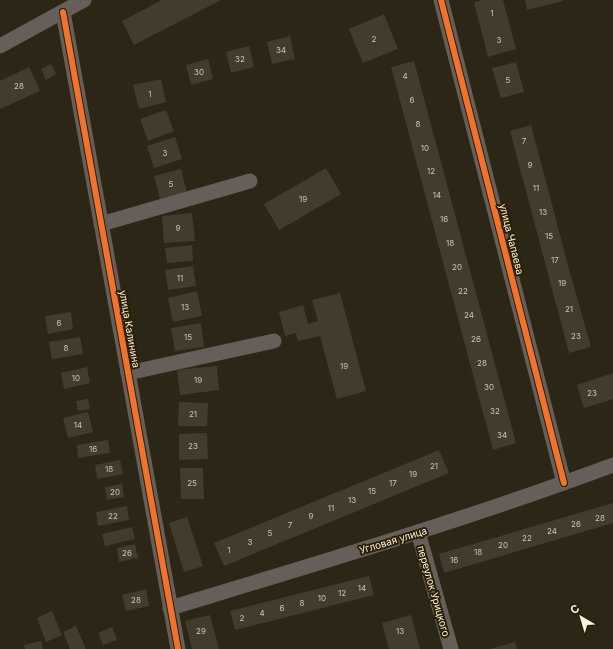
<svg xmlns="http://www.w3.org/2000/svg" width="613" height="649" font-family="Inter,sans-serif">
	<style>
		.building { fill: #423c2f }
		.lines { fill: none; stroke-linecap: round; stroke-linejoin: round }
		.minor { stroke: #665e58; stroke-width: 15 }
		.cycleway-casing { stroke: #2b2004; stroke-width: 8 }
		.cycleway { stroke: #ef722f; stroke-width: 6 }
		.labels { text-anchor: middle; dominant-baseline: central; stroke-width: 4; stroke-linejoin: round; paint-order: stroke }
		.number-label { font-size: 8px; fill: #cac4b4 }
		.street-label { font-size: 10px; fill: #f8f1e1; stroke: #2b2004 }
	</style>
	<rect width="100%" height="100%" fill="#2c2617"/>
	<!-- building -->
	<g class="building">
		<path d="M162,0h59l-87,45 -12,-24z"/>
		<path d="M483,0h20l13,49 -28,8 -14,-55z"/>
		<path d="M525,0h38v1l-36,9z"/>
		<path d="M384,14l14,35 -35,14 -14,-34z"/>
		<path d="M290,36l5,23 -23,5 -5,-22z"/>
		<path d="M249,46l5,21 -23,6 -5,-21z"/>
		<path d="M208,59l5,20 -22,6 -5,-20z"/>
		<path d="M414,61l102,382 -23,7 -102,-383z"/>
		<path d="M516,62l8,30 -23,6 -9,-30z"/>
		<path d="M51,64l5,10 -10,6 -5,-11z"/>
		<path d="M29,67l11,24 -40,18v-28z"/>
		<path d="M161,79l5,23 -27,7 -6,-24z"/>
		<path d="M166,110l8,21 -26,10 -8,-22z"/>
		<path d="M531,125l38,144 22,78 -22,6 -59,-222z"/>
		<path d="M175,137l7,22 -28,9 -7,-22z"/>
		<path d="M326,168l15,26 -62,36 -15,-26z"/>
		<path d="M181,169l6,24 -27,6 -6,-23z"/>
		<path d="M192,213l3,28 -31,2 -2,-27z"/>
		<path d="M192,245l1,16 -26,2 -2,-15z"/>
		<path d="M193,266l3,20 -28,4 -3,-20z"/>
		<path d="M197,291l5,25 -29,6 -5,-24z"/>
		<path d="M340,293l26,98 -29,8 -17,-63 -22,5 -2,-8 -11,3 -6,-24 24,-7 5,19 10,-3 -6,-21z"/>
		<path d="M71,312l2,17 -25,5 -3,-18z"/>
		<path d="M201,323l3,24 -29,4 -4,-23z"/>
		<path d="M80,337l3,17 -31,5 -3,-17z"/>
		<path d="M217,366l2,24 -39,5 -3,-25z"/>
		<path d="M87,367l3,16 -26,6 -3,-16z"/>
		<path d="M613,373v26l-29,9 -7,-23z"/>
		<path d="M88,399l2,10 -12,2 -2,-10z"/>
		<path d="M179,402l29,1 -1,23h-29z"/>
		<path d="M88,412l5,20 -25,6 -5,-20z"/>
		<path d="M207,433l1,26 -29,1v-26z"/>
		<path d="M108,440l2,13 -32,5 -1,-13z"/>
		<path d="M439,450l10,23 -225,93 -10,-23z"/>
		<path d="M120,460l3,14 -26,5 -2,-14z"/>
		<path d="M180,468h23l1,31h-23z"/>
		<path d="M122,484l2,13 -17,3 -2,-13z"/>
		<path d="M613,503v20l-169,50 -5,-19z"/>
		<path d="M127,506l2,14 -31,6 -2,-14z"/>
		<path d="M187,517l16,49 -19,6 -15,-49z"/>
		<path d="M132,527l3,12 -30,7 -3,-12z"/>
		<path d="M135,544l3,14 -19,4 -2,-14z"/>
		<path d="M369,576l5,19 -139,35 -5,-19z"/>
		<path d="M146,589l3,17 -23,5 -4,-16z"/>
		<path d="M52,611l10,24 -16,7 -9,-24z"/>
		<path d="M210,615l9,34h-27l-7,-28z"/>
		<path d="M411,615l9,34h-31l-7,-26z"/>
		<path d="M76,626l10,23h-16l-7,-17z"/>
		<path d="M112,627l5,13 -14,5 -5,-12z"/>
		<path d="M41,641l2,8h-18l-1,-4z"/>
		<path d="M515,642l2,7h-27z"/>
	</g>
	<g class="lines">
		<!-- minor -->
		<g class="minor">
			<path d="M441,0l123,483"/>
			<path d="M63,12l115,637"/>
			<path d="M0,46l84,-46"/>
			<path d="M101,224l149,-43"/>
			<path d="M128,373l146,-32"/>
			<path d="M418,532l33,117"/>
			<path d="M170,608c149,-45 298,-89 443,-143"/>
		</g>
		<!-- cycleway casing -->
		<g class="cycleway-casing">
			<g id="cycleway">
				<path d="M441,0l123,483"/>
				<path d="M63,12l115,637"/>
			</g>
		</g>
		<!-- cycleway -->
		<use href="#cycleway" class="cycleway"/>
	</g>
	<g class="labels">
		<!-- number labels -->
		<g class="number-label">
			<text x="492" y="13">1</text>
			<text x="374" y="39">2</text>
			<text x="499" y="40">3</text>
			<text x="281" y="50">34</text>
			<text x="240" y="59">32</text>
			<text x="199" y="72">30</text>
			<text x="405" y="76">4</text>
			<text x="508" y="80">5</text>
			<text x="19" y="86">28</text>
			<text x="150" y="94">1</text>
			<text x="412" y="100">6</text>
			<text x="418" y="124">8</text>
			<text x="524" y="141">7</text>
			<text x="425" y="148">10</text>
			<text x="165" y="153">3</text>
			<text x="530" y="165">9</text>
			<text x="431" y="171">12</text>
			<text x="171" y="184">5</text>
			<text x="536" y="188">11</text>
			<text x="437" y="195">14</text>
			<text x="303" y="199">19</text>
			<text x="543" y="212">13</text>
			<text x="444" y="219">16</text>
			<text x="178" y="228">9</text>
			<text x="549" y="236">15</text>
			<text x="450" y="243">18</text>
			<text x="555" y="260">17</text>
			<text x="457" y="267">20</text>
			<text x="180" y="278">11</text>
			<text x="562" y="283">19</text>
			<text x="463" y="291">22</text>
			<text x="185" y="307">13</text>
			<text x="569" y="309">21</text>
			<text x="469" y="315">24</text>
			<text x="59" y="323">6</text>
			<text x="576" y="336">23</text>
			<text x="188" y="337">15</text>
			<text x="476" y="339">26</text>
			<text x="66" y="348">8</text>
			<text x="482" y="363">28</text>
			<text x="344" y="366">19</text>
			<text x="76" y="378">10</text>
			<text x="198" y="380">19</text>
			<text x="489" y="387">30</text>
			<text x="592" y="393">23</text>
			<text x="495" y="411">32</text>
			<text x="193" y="414">21</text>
			<text x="78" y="425">14</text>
			<text x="502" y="435">34</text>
			<text x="193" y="446">23</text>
			<text x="93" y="449">16</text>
			<text x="434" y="466">21</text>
			<text x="109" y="469">18</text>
			<text x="413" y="474">19</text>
			<text x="192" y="483">25</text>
			<text x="393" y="483">17</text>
			<text x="372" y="491">15</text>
			<text x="115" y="492">20</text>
			<text x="352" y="500">13</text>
			<text x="331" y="508">11</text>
			<text x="113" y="516">22</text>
			<text x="311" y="516">9</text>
			<text x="600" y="518">28</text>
			<text x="576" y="524">26</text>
			<text x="290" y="525">7</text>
			<text x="552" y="531">24</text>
			<text x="270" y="533">5</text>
			<text x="527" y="538">22</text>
			<text x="250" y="542">3</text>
			<text x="503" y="545">20</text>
			<text x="229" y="550">1</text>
			<text x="478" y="552">18</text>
			<text x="127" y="553">26</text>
			<text x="454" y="560">16</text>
			<text x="362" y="588">14</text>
			<text x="342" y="593">12</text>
			<text x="322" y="598">10</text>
			<text x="136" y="600">28</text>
			<text x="302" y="603">8</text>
			<text x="282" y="608">6</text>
			<text x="262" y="613">4</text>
			<text x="242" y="618">2</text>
			<text x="201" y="631">29</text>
			<text x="400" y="631">13</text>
		</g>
		<!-- street labels -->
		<g class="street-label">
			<text transform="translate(512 239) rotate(76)">улица Чапаева</text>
			<text transform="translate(130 329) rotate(80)">улица Калинина</text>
			<text transform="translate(393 540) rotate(-17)">Угловая улица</text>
			<text transform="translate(434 591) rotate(74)">переулок Урицкого</text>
		</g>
	</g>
	<!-- north arrow -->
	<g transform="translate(581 617) rotate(322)" stroke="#2b2004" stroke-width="3" paint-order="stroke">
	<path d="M0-3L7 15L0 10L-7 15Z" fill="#f8f1e1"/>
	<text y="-6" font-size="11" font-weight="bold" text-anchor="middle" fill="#f8f1e1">С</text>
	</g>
</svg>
